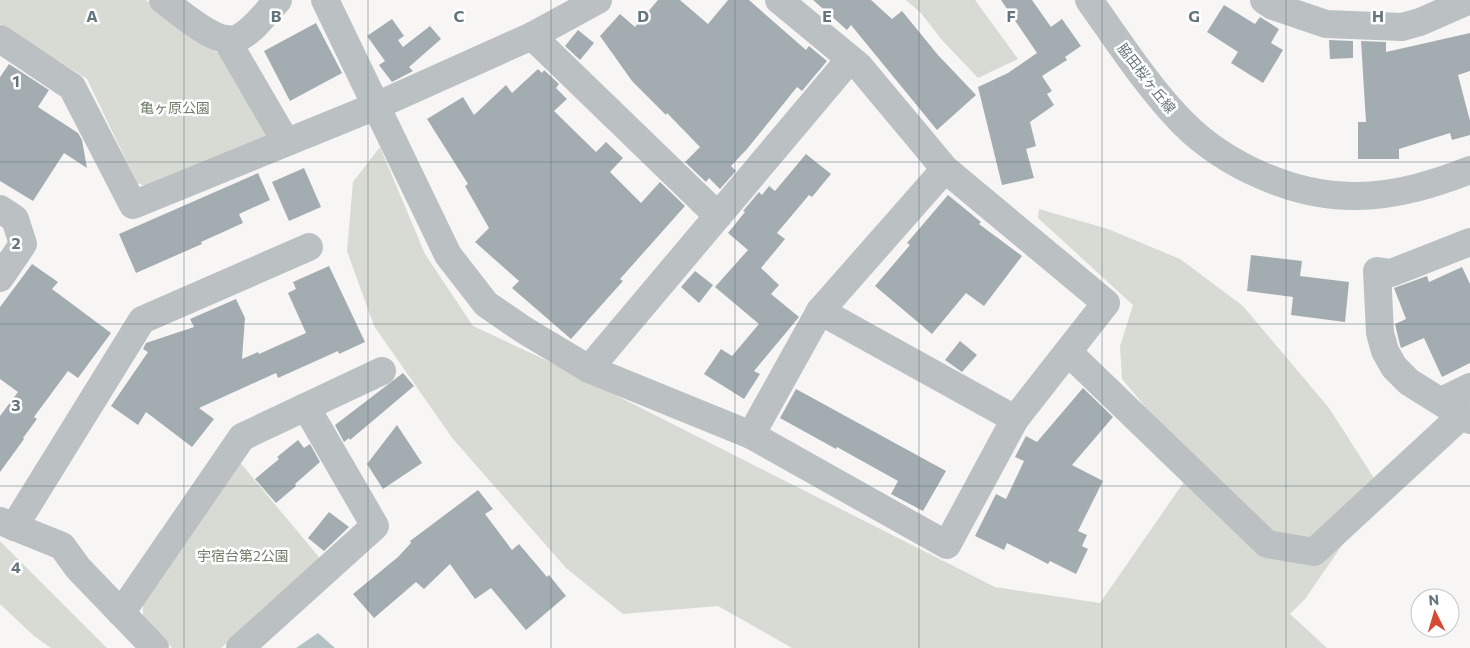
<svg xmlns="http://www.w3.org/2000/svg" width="1470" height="648" font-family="Commissioner,'Noto Sans JP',sans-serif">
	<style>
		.green { fill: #d7dbd3 }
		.water { fill: #b5c2c5 }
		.building { fill: #a3adb1 }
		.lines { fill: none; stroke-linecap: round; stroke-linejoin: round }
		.minor { stroke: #bbc1c3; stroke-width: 28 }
		.grid { fill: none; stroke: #64757d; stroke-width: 1; stroke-opacity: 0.55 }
		.labels { text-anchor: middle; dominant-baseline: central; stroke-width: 5; stroke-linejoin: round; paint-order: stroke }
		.street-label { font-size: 14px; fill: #64757d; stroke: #fff }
		.park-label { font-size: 14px; fill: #6d7a66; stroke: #fff }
		.grid-label { font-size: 16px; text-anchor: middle; font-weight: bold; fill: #64757d; stroke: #fff; stroke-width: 5; stroke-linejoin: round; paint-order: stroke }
	</style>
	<rect width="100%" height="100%" fill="#f7f6f4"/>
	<!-- green -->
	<g class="green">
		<path d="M0,0h146l77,57 48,78 -115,55 -19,-7 -50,-104 -87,-55z"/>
		<path d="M906,0h69l43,59 -40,19 -36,-38 -21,-27z"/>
		<path d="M380,147l45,107 48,72 79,37 443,224 105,16 95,-137 -73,-87 -2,-33 13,-41 -95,-87 1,-9 69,20 72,30 63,47 86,102 52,81 -76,110 -15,15 37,34h-535l-74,-42 -95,8 -57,-46 -113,-129 -79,-113 -27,-75 6,-69z"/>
		<path d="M238,460l85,102 -102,86h-49l-29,-29v-16z"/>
		<path d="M0,541l107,107h-56l-17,-12 -34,-32z"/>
	</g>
	<!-- water -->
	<path class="water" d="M318,633l17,15h-39z"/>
	<!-- building -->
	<g class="building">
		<path d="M658,0h22l28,24 20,-24h21l57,50 3,-4 18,15 -25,30 -5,-4 -50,62 -16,17 5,5 -16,18 -11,-11 -3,4 -21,-20 15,-15 -33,-34 -1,2 -34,-34 -32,-45 20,-22 15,13z"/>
		<path d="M813,0h58l21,19 10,-8 36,44 38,40 -39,35 -86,-105 -4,5z"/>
		<path d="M1001,0h31l19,27 11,-8 19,27 -16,11 2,3 -25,16 10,15 -5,3 7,11 -24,17 6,24 -10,3 8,29 -32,7 -24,-98 30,-14 29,-20z"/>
		<path d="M1224,5l31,19 5,-7 19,12 -8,14 12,7 -20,33 -32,-20 7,-11 -31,-20z"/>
		<path d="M392,19l12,17 -6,4 5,7 27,-21 11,13 -32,28 4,4 -21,11 -13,-17 6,-4 -18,-25z"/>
		<path d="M316,23l26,50 -52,28 -26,-50z"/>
		<path d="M578,30l16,13 -14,17 -15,-14z"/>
		<path d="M1470,33v38l-12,4 12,46v14l-18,5 -2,-7 -51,16v10h-41v-37h8l-5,-81 25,1v10z"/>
		<path d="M1329,40l24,1v17l-23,1z"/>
		<path d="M9,64l40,26 -11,17 40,26 4,7 5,28 -23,-15 -31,48 -33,-20v-104z"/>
		<path d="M538,69l4,4 2,-3 15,14 -3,4 11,11 -13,12 42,41 10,-10 17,16 -13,14 31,31 19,-21 25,24 -65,73 3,2 -52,58 -59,-51 7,-7 -44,-39 14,-14 -24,-42 3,-2 -41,-65 36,-22 11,18 32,-30 6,8z"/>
		<path d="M806,154l25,20 -19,23 -3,-2 -32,38 8,6 -24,29 18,17 -8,9 28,23 -45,54 6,3 -16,25 -40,-25 17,-25 11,7 27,-32 -44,-37 33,-37 -20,-17 17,-21 -2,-1 16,-19 3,3 7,-9 6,5z"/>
		<path d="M304,168l17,39 -32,14 -17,-39z"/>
		<path d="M258,173l12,27 -31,14 4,9 -42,19 1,2 -66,29 -17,-39z"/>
		<path d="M948,195l33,27 -2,2 43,32 -38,50 -18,-13 -34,41 -57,-48 35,-41 -3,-2z"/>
		<path d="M1251,255l51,6 -2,15 49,6 -4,40 -54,-7 2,-18 -46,-6z"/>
		<path d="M32,264l26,18 -6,7 59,44 -33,45 -10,-7 -34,46 3,2 -14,19 1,1 -24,33v-56l18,-24 -18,-13v-72z"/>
		<path d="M329,266l36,76 -26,12 -1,-3 -60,27 -2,-5 -77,35 15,11 -22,28 -46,-35 -8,13 -27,-19 37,-54 -5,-3 3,-6 48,-16 -4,-8 46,-20 9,19 -3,41 16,-7 1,2 47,-21 -18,-40 8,-4 -3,-7z"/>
		<path d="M1462,267l8,17v79l-28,14 -18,-39 -23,10 -1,-3 -5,-21 11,-5 -12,-31 33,-12 2,6z"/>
		<path d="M695,271l18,14 -14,18 -18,-16z"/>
		<path d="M960,341l17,14 -15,17 -17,-12z"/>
		<path d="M403,373l11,13 -64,54 -1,-2 -5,4 -9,-17z"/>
		<path d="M1083,388l30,29 -41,48 31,16 -25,50 9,4 -5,11 6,3 -12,25 -26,-13 -2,3 -41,-21 -3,7 -29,-14 21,-42 10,5 18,-38 -9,-4 11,-21 11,6z"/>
		<path d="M796,389l150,82 -23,40 -32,-17 7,-13 -61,-34 -1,2 -56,-31z"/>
		<path d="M397,425l25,38 -39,26 -16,-25z"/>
		<path d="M298,440l6,8 6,-4 10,18 -25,22 1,2 -20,17 -21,-24 24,-20 -2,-2z"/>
		<path d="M478,490l15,19 -8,5 27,36 7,-6 28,33 2,-2 17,21 -40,34 -35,-42 -16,11 -25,-35 -26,25 -8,-7 -42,36 -21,-24 45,-37 13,-14 -1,-2z"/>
		<path d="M329,512l20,15 -25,24 -16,-13z"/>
	</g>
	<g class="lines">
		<!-- minor -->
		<g class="minor">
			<path d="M163,0c17,12 54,47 75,38 16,-7 28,-26 40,-38"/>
			<path d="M325,0l123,255 38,49 38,26 65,39 162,66 196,110 68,-126 91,-116 -161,-134 -86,-103 -80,-66"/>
			<path d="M1089,0c30,42 58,86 94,123 43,43 112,74 173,73 40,0 78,-12 114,-26"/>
			<path d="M1264,0l9,6 53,18 76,3 18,-5 50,-22"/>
			<path d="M532,36l186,180"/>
			<path d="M0,39l72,48 61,118 243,-99 156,-70 66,-36"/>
			<path d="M226,39l60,103"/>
			<path d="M0,209l15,10 8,25 -23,34"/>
			<path d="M1470,242l-79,31 -14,-2 3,62 5,18 9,16 15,15 61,38"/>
			<path d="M820,311l195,108"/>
			<path d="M1068,352l199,192 47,8 148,-137"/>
			<path d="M589,369l261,-310"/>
			<path d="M1441,401l29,-14"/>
			<path d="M751,435l69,-124 125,-142"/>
			<path d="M0,521l62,25 16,22 77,80"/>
			<path d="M14,527l128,-207 167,-73"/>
			<path d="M121,613l121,-176 140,-66"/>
			<path d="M240,648l135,-122 -69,-119"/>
		</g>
	</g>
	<!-- grid -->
	<path class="grid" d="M184,0v648M368,0v648M551,0v648M735,0v648M919,0v648M1102,0v648M1286,0v648M0,162h1470M0,324h1470M0,486h1470"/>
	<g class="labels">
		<!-- street labels -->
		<g class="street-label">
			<text transform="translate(1147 78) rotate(52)">脇田桜ヶ丘線</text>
		</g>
		<!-- park labels -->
		<g class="park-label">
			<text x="175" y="107">亀ヶ原公園</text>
			<text x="243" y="555">宇宿台第2公園</text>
		</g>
	</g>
	<g class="grid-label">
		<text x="92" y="22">A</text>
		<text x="276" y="22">B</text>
		<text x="459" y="22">C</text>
		<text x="643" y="22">D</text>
		<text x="827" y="22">E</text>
		<text x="1011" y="22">F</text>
		<text x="1194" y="22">G</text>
		<text x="1378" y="22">H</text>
		<text x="16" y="87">1</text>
		<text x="16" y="249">2</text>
		<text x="16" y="411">3</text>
		<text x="16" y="573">4</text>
	</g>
	<!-- north arrow -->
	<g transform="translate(1435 613) rotate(355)"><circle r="24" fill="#ffffff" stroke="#c1c8cb"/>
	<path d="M0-4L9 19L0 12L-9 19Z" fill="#d54935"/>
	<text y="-8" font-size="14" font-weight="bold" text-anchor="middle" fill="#64757d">N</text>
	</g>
</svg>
